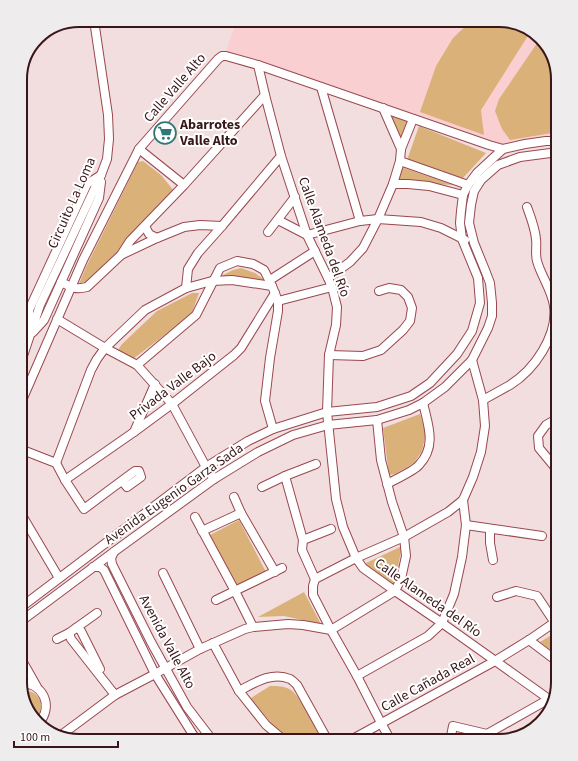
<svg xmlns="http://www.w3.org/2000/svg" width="578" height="761" font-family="'Source Sans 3',sans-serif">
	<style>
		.built { fill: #f9cfd1 }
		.green { fill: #dab279 }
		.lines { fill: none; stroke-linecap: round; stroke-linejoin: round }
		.minor-casing { stroke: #994850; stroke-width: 10 }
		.minor { stroke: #fff; stroke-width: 8 }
		.labels { text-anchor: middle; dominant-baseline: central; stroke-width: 4; stroke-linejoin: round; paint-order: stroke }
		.street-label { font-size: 14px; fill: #381619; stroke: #fff }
		.poi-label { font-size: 14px; font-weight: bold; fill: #381619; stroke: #fff; text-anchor: start }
		.rim { fill: none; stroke: #381619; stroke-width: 2 }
	</style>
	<rect width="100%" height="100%" fill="#f2dedf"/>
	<!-- built -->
	<path class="built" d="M237,20h265l26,8 20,19 10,32v59l-55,7 -245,-85 -32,-9z"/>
	<!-- green -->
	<g class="green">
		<path d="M472,20h30l26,8 3,3 -50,79 3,25 -64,-23 16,-46 17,-28z"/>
		<path d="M540,39l8,8 10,32v53l-48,8 -8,-11 -7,-18 4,-12z"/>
		<path d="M388,113l21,7 -7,21z"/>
		<path d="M419,126l67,27 -23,25 -12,-1 -44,-17z"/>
		<path d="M143,161l18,14 13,16 -45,47 -36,41 -9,7 -5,-2 7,-17 52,-105z"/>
		<path d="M401,167l52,18 -58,-3z"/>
		<path d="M241,268l14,5 11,8 -44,-2 1,-4 10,-5z"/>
		<path d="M192,293h7l-8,22 -58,44 -15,-9 4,-6 35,-33z"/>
		<path d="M420,414l6,19 -4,18 -8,12 -19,11 -6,1 -6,-47z"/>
		<path d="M239,520l27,52 -28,17 -30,-53z"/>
		<path d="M402,546l-8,42 -30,-24z"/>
		<path d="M304,592l17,32v2l-14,-5 -23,-5 -26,1z"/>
		<path d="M558,631v25l-18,-14z"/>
		<path d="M270,686c8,0 15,0 21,4 10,7 25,39 31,51h-31l-18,-15 -22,-28z"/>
		<path d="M22,690c18,0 25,17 13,29l-5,-5z"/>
		<path d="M458,732l25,6 -1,3h-27z"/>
	</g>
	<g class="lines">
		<!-- minor casing -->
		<g class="minor-casing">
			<g id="minor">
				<path d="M258,65l7,30 16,61 26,79 21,43 4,9 5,20 -1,18 -7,30 -2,57 9,87 7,28 13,31 7,10 32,23 47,32 111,79"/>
				<path d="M321,87l39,134"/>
				<path d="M383,108l18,41"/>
				<path d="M139,149l45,36"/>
				<path d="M400,161l68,24"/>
				<path d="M393,184h15l21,2 34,9"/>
				<path d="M278,220l29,15 53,-14 18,-2 43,3 20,6 24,12"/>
				<path d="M145,226l4,8 8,4"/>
				<path d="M268,232l27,-35"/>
				<path d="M121,255l9,-14 54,-56 81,-90"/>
				<path d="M328,278l22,-16 13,-14 15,-29 15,-35 7,-23 1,-12 12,-30"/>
				<path d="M270,280l45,-29"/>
				<path d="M61,282c10,5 14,8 26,5l34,-32 36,-17 27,-11 16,-2 22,1"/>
				<path d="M186,288l2,-19 10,-16 24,-27 59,-70"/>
				<path d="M278,301l54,-14"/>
				<path d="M57,319l48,29 32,17 35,39 34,63 8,12"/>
				<path d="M33,332l11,-12 55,-122 2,-16"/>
				<path d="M30,333l-1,-9v-14l58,-126 14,-9"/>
				<path d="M329,355l34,1 18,-6 22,-20 7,-9 2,-13 -4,-11 -7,-7 -12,-2 -10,3"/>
				<path d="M20,365l20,-60 61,-130 6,-16 2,-20 -1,-24 -14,-95"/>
				<path d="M137,365l59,-50 24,-47 17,-7 16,3 11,6 8,16"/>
				<path d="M483,400c9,-5 18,-10 27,-15 24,-15 48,-49 44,-79 -2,-16 -13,-30 -17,-45 -2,-7 0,-15 -1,-22 -1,-11 -5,-21 -9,-32"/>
				<path d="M20,405l63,-145 56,-111 79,-90 4,-3h4l32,9 231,80 14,4"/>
				<path d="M134,432l21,-48"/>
				<path d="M20,449l36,14 9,17 19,29 24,-18 27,-20h4l2,6 -14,10 -5,-6"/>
				<path d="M56,463l35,-93 6,-11 8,-11 40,-38 41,-22 26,-7 20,-1 40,6 6,15v10l-8,47 -5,43 8,28"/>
				<path d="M558,471l-19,-23 -1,-12 8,-11 12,-7"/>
				<path d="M285,476l18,64 -1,10 13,29"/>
				<path d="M65,480l69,-48 38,-28 62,-49 7,-7 34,-55"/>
				<path d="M387,484c7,-4 27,-13 32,-19 18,-19 9,-40 4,-62"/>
				<path d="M262,487l23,-11 31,-12"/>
				<path d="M234,497l7,16 34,59"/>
				<path d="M20,512l39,66"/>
				<path d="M195,517l40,74 18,36"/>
				<path d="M466,525l76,11"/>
				<path d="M490,529v14l3,17"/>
				<path d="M202,531l39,-18"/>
				<path d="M303,540l28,-11"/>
				<path d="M114,552l-3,6 1,6 39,78 36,65 26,34"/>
				<path d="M93,567h7l4,3 51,104 42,67"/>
				<path d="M163,573l37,76"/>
				<path d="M497,597l19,-6 21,5 18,27"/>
				<path d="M216,600l66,-32"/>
				<path d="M20,608l186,-141 42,-26 25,-12 54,-17 50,-5 34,-11 19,-13 27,-29 15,-23 8,-28 -2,-25 -16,-39 -2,-16 1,-12 2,-16 5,-10 9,-12 26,-24 22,-5 21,-3h12"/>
				<path d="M20,622l95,-71 99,-72 44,-27 35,-17 35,-10 49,-5 32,-10 14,-7 22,-16 27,-27 16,-32 4,-12v-13l-2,-20 -5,-13 -11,-27 -5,-20 2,-18 3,-14 7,-11 17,-15 22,-8 38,-5"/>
				<path d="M76,628l3,1 2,2 19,38"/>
				<path d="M331,630l64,-39 6,-12 5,-23 -2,-19 -12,-35 -11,-42 -4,-40"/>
				<path d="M69,633l2,6 44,56"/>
				<path d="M57,639l12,-6 28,-20"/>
				<path d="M529,640l29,22"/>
				<path d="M213,643l26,48 27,34 19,16"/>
				<path d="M20,657l17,30"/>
				<path d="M357,676l71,-40 14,-13 12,-29 8,-37 4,-32 -3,-25"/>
				<path d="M20,683c23,-1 34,23 19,40"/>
				<path d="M239,691c15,-8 33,-20 51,-12 2,1 5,4 7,6l31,56"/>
				<path d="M487,734l62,-35"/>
				<path d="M60,736l55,-41 40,-21 45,-25 45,-20 8,-2 35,-3 15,1 28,5"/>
				<path d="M349,741l146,-80 34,-21 29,-20"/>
				<path d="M391,741l-10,-18 -24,-47 -26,-46 -18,-35v-9l2,-7 41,-21 48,-21 44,-25 15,-12 10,-23 8,-25 4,-26 -2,-26 -11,-40"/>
				<path d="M450,741l3,-15 34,8 -2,7"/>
			</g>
		</g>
		<!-- minor -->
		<use href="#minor" class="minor"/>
	</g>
	<!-- icons -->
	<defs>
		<g id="supermarket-ring" transform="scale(1.15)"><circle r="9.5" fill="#fff" stroke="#2e7878" stroke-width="1.5"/><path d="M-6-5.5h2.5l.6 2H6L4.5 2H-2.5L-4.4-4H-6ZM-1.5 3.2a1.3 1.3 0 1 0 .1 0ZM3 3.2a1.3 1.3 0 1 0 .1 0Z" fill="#2e7878"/></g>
	</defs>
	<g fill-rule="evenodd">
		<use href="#supermarket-ring" x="165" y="133"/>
	</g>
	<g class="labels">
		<!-- street labels -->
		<g class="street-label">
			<text transform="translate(175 88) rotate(-49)">Calle Valle Alto</text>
			<text transform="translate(72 203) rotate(-66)">Circuito La Loma</text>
			<text transform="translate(324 237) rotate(70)">Calle Alameda del Río</text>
			<text transform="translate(173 386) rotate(-37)">Privada Valle Bajo</text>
			<text transform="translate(174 494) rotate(-35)">Avenida Eugenio Garza Sada</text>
			<text transform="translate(428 598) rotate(35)">Calle Alameda del Río</text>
			<text transform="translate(167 642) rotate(62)">Avenida Valle Alto</text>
			<text transform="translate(428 683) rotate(-29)">Calle Cañada Real</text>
		</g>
		<!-- poi labels -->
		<g class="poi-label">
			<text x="180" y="125">Abarrotes<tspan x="180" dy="16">Valle Alto</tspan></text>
		</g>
	</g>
	<!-- crop -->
	<path d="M0 0H578V761H0ZM79 27H499A52 52 0 0 1 551 79V682A52 52 0 0 1 499 734H79A52 52 0 0 1 27 682V79A52 52 0 0 1 79 27Z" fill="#efeced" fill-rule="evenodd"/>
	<path class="rim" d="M79 27H499A52 52 0 0 1 551 79V682A52 52 0 0 1 499 734H79A52 52 0 0 1 27 682V79A52 52 0 0 1 79 27Z"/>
	<!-- scale -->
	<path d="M14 741v6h104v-6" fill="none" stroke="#381619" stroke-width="2"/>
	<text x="20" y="741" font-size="12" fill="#381619" stroke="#ffffff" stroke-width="3" paint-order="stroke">100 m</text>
</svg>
